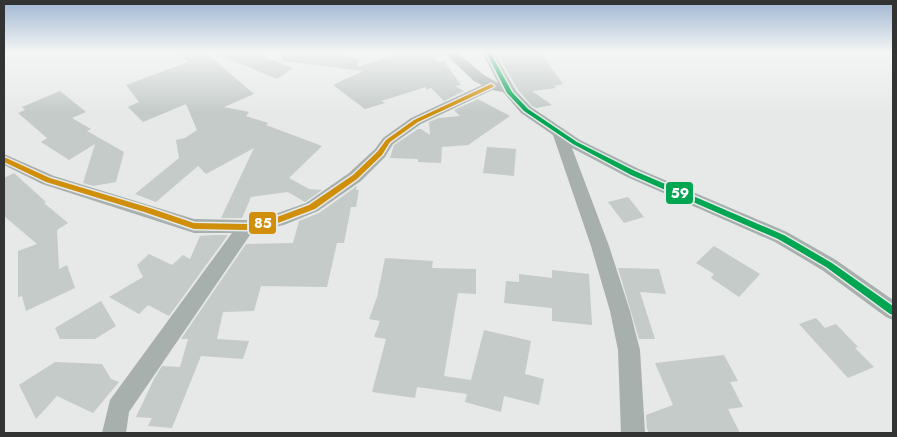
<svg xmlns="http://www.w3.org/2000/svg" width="897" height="437" font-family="Jost,sans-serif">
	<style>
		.building { fill: #c4cbc9 }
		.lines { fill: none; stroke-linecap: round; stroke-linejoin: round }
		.minor { fill: #a7b0ac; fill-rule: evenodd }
		.bus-1-casing { stroke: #e6e9e8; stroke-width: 3 }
		.bus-2-casing { stroke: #e6e9e8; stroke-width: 3 }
		.bus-1 { fill: #00a651; fill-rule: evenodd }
		.bus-2 { fill: #d08f0a; fill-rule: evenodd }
		.line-badge { stroke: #e6e9e8; stroke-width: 2 }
		.badge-label { font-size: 14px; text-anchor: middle; font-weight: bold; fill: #fff }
	</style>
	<rect width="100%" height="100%" fill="#e7e8e8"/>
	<!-- building -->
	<g class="building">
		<path d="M177,52h28l49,42 -30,13 25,5 -3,4 22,7 -2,2 56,21 -33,32 20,11 13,1 -17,12 -17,-10 -37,5 -9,21h-21l33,-70 -48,26 -8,-8 -42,36 -21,-8 44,-36 -3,-18 9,-2 12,-8 -11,-26 -43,18 -15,-15 11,-5 -13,-17 62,-23z"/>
		<path d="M212,52h45l10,6 26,10 -16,11z"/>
		<path d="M282,52h37l40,7 -2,8 46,-15h29l5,10 7,-1 17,24 -6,1 9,5 -20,10 -13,-13 -5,2v-3l-45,14 4,2 -20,6 -32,-24 30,-14 -81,-10z"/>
		<path d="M496,52h44l23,32 -9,2 2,2 -24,3 20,14 -16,3 -4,-2 -14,-16z"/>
		<path d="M60,91l26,21 -14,6 19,11 -4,2 37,21 -8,30 -23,4 -10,-3 12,-39 -26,16 -28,-18 6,-4 -29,-25 7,-3 -3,-3z"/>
		<path d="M478,99l32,17 -42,29 -26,2 -1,16 -23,-1v-3l-28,-1 4,-13 24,-16h3l9,6 -1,-13 10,-4 21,-2 -6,-6z"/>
		<path d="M487,147l29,2 -2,27 -31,-3z"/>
		<path d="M14,173l32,29 -2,1 24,20 -11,7 2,39 8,-4 8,23 -49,23 -4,-15 -4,1v-46l19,-7 -33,-28v-38z"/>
		<path d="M357,186l-1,4h3l-3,17h-5l-7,36h-7l-10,44 -66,-1 -7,25 -31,1 -6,27 32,2 -6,18 -42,-3 -29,72 -24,-2 4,-8 -16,-1 18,-38 8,-13 18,1 8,-28h-7l65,-95 47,-1 6,-22 20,-8z"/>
		<path d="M628,197l16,20 -20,6 -16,-21z"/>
		<path d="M213,235h15l-59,81 -21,-11 -9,9 -30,-17 34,-20 -6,-12 12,-11 23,11 11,-10 7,4 10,-23z"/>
		<path d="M714,246l46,28 -21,23 -28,-19 3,-4 -18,-11z"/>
		<path d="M385,258l48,3 -1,7 44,1v25l-18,-1 -14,83 27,4 13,-50 47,11 -6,33 19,5 -5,26 -35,-9 -3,16 -36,-10 2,-8 -50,-7 -2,11 -43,-6 14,-53 -12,-2 6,-16 -11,-2 8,-22z"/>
		<path d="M618,268l41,1 7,25 -26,-2 15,47h-16z"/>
		<path d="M552,270l37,4 3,51 -40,-4v-13l-48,-5 2,-22 13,1v-8l33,4z"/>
		<path d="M101,301l15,25 -21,13h-35l-5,-11z"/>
		<path d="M816,318l9,10 11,-4 22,23 -3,1 19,19 -26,11 -49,-54z"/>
		<path d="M724,355l14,26 -8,1 13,25 -15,2 12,24h-91l-2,-4 -1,-14 27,-10 -18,-42z"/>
		<path d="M55,362l47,2 9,15 8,3 -26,31 -36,-17 -21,23 -17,-34z"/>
	</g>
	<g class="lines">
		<!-- minor -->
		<path class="minor" d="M443,52h13l28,23 14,8 -16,-31h12l22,39 15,16 49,33 59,29 148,63 49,28 57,40v20l-7,-3 -64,-47 -47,-28 -148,-65 -55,-29 37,98 21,65 10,39 5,83h-24l-3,-83 -8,-39 -19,-65 -38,-111 -32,-22 -18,-21 -11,-2 -71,34 -28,20 -8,13 -24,24 -43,30 -34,14 -32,7 -123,180 -3,21h-24l8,-33 122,-167h-38l-152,-49 -38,-19v-11l50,22 140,43 52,1 29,-6 31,-11 43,-30 26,-24 8,-11 28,-20 71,-33 -8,-4z"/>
		<!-- bus-1 casing -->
		<g class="bus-1-casing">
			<path id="bus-1" d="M486,52h4l22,40 16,17 49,33 58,29 149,64 48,28 61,43v9l-3,-1 -64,-47 -48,-28 -147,-64 -58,-31 -49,-33 -17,-18z"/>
		</g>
		<!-- bus-2 casing -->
		<g class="bus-2-casing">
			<path id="bus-2" d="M491,84l3,2 -1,1 -75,35 -28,20 -8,13 -25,24 -42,30 -37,14 -32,7 -52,-1 -50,-17 -98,-30 -42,-20v-5l46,21 100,30 44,15 52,1 31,-7 32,-12 44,-30 25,-24 8,-11 28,-20z"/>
		</g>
		<!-- bus-1 -->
		<use href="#bus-1" class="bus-1"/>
		<!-- bus-2 -->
		<use href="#bus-2" class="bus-2"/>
	</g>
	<!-- sky -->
	<linearGradient id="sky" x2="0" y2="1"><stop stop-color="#9fb6d2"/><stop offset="0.46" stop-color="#f4f5f5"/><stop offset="1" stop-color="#f4f5f5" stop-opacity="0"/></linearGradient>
	<rect width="897" height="113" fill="url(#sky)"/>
	<g class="line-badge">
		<rect x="665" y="181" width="29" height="24" rx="5" fill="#00a651"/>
		<rect x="248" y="211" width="29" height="24" rx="5" fill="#d08f0a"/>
	</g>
	<g class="badge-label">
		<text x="680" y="198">59</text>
		<text x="263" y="228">85</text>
	</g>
	<!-- border -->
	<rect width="897" height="437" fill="none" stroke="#323433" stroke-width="10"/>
</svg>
